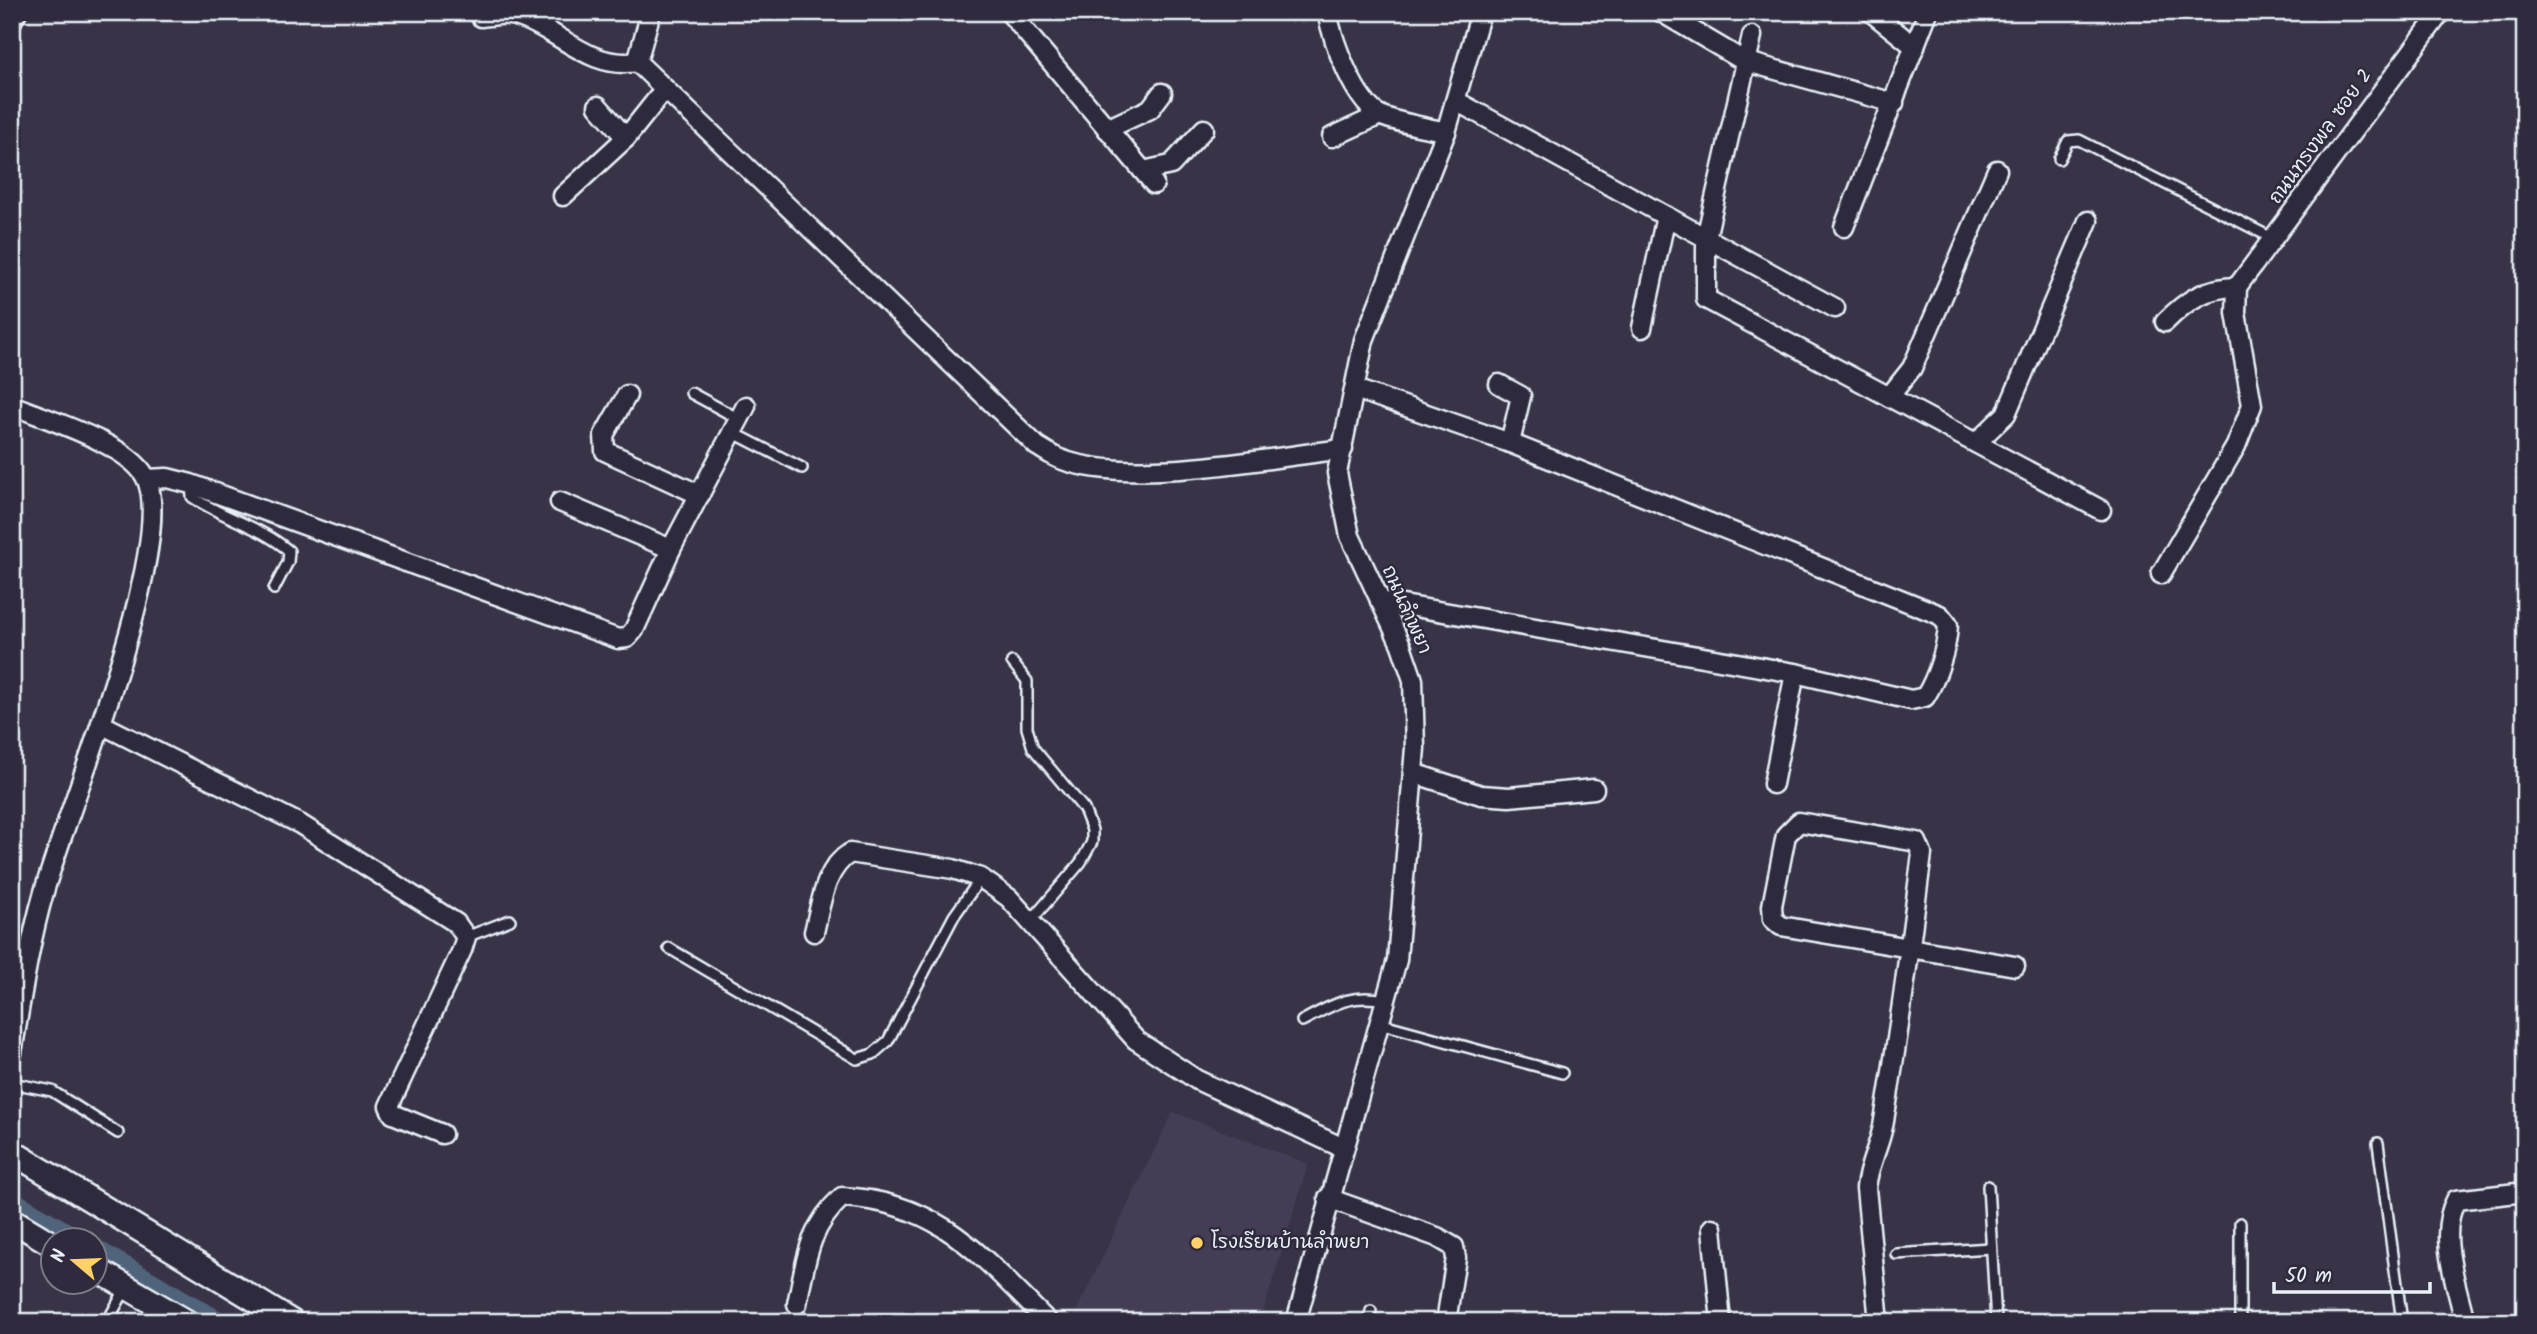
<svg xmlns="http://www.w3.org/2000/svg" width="2537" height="1334" font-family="Kalam,'Playpen Sans Thai',sans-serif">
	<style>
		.built { fill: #453e56 }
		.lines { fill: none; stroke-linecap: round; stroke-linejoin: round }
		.canal { stroke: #4f637a; stroke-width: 21 }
		.service-casing { stroke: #e8f1f8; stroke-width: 14 }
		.minor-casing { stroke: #e8f1f8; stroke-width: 23 }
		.tertiary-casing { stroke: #e8f1f8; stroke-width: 28 }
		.service { stroke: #2f2a3d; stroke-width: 9 }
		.minor { stroke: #2f2a3d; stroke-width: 18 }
		.tertiary { stroke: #2f2a3d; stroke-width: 23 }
		.poi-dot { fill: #ffd166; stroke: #2f2a3d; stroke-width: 2.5 }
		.labels { text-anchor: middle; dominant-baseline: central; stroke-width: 5; stroke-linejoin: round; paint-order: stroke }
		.street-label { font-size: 19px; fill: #e8f1f8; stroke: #2f2a3d }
		.poi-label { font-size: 19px; fill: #e8f1f8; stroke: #2f2a3d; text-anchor: start }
	</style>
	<rect width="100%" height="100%" fill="#393348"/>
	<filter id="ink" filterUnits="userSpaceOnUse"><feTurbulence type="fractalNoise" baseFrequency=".0143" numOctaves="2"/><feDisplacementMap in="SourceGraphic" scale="14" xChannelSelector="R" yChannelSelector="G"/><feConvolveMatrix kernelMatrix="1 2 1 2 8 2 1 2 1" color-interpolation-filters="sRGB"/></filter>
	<g filter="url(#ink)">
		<!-- built -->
		<path class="built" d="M1173,1112l135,52 -48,158h-189z"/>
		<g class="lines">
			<!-- canal -->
			<g class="canal">
				<path d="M12,1201l66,39"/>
				<path d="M94,1249l125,73"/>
			</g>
			<!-- service casing -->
			<g class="service-casing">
				<g id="service">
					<path d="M2059,159l9,-18 11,-1 193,98"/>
					<path d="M691,393l48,26"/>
					<path d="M732,432l70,36"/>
					<path d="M191,484l1,13c31,21 68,29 97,54l-1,11 -14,27"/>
					<path d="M1012,662l15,19v47l6,20 51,61 8,21v12l-11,20 -51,60"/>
					<path d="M466,937l44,-17"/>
					<path d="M669,948l188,111 16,-5 15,-13 66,-125 27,-38"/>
					<path d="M12,960l14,8"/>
					<path d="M1302,1021c31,-16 47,-28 83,-21"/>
					<path d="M1379,1023l183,50"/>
					<path d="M12,1083l40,8 66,42"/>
					<path d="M2378,1143l24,179"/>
					<path d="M1988,1186l8,136"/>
					<path d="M1896,1254l95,-6"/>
					<path d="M107,1322l19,-34"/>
					<path d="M533,1322l2,-2"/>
					<path d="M1368,1322l3,-11"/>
					<path d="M2240,1322v-99"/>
				</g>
			</g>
			<!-- minor casing -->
			<g class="minor-casing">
				<g id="minor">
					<path d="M1009,12l145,172"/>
					<path d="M1327,12c6,29 27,91 55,104 20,8 44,11 64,16"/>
					<path d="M1661,12l83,49 150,42"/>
					<path d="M1871,12l44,35"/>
					<path d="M481,17c11,-1 24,-4 34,-1 44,12 72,54 122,46l400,384c7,4 15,10 23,13 69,27 207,-1 283,-10"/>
					<path d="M12,21l5,-9"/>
					<path d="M1752,36l-46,202 129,70"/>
					<path d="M637,62l14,-50"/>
					<path d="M1456,101l250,137v61l395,211"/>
					<path d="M598,106l28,32"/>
					<path d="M1107,129l43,-20 12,-16"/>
					<path d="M1332,137l48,-22"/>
					<path d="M1143,171l28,-6 33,-36"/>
					<path d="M563,196l63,-58 39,-49"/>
					<path d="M1844,227l84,-215"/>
					<path d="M2237,287l204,-275"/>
					<path d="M1642,328l24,-112"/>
					<path d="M1499,384l22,12 -11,47"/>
					<path d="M1355,389l155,54 430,172 8,10c-1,23 -11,53 -23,72l-14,3 -116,-27 -415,-72"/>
					<path d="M627,395l-23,40 1,16 95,44"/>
					<path d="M1889,397l23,-29 85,-198"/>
					<path d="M12,405c36,15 114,38 133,71 35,63 -80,339 -101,416 -15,52 -23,107 -32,161"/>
					<path d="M1976,443l30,-29 82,-193"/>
					<path d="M147,479l20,-1 24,6 427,155 9,-1 7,-8 37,-81 75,-143"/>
					<path d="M560,502l111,47"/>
					<path d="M2161,574l75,-128 16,-41 -16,-92 1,-26c-32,0 -51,14 -72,35"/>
					<path d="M101,724l199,100 156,99 10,14 -4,13 -73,156 4,8 49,20"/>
					<path d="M1413,773l68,22 28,2 85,-8"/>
					<path d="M1773,784l22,-111"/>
					<path d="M814,932c7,-28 10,-63 36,-79l103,16 28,9 28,20 127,142 61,40 146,68"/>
					<path d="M1328,1198l109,39 17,10 2,11 -10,64"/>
					<path d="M1712,1228l9,94"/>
					<path d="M797,1304c9,-43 11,-76 45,-107 99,5 140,60 206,125"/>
					<path d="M1296,1322l101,-362 18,-212 -2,-68 -12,-35 -51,-109 -13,-63 27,-133 82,-208 35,-120"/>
					<path d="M1879,1322l-13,-134c2,-22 13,-41 17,-62 16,-90 27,-181 39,-272l-5,-12 -118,-20 -13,13 -14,71 1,13 8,7 234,40"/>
					<path d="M2465,1322c-8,-37 -28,-87 -9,-122l69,-8"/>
				</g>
			</g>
			<!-- tertiary casing -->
			<g class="tertiary-casing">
				<g id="tertiary">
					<path d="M12,1152l280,170"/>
					<path d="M12,1220l40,24"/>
					<path d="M94,1268l93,54"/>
				</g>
			</g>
			<!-- service -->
			<use href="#service" class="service"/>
			<!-- minor -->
			<use href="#minor" class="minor"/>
			<!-- tertiary -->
			<use href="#tertiary" class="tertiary"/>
		</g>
	</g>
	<!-- markers -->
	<circle class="poi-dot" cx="1197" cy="1243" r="7"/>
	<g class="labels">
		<!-- street labels -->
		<g class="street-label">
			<text transform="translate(2321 137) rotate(-54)">ถนนทรงพล ซอย 2</text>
			<text transform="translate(1406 610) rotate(66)">ถนนลำพยา</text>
		</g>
		<!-- poi labels -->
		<g class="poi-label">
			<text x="1211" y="1243">โรงเรียนบ้านลำพยา</text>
		</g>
	</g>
	<!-- margin -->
	<rect width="2537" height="1334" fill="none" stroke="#2f2a3d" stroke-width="42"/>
	<rect x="21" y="21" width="2495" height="1292" fill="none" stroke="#e8f1f8" stroke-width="2.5" filter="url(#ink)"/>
	<!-- north arrow -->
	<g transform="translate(74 1261) rotate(289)"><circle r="33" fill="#2f2a3d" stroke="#797a88" stroke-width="2"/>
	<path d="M0-5L12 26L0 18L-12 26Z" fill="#ffd166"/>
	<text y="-10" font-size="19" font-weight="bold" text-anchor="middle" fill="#e8f1f8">N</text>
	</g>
	<!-- scale -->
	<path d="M2274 1282v10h156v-10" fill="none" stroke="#e8f1f8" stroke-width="3.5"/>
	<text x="2285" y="1282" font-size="21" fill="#e8f1f8" stroke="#2f2a3d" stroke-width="5" paint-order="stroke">50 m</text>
</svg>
